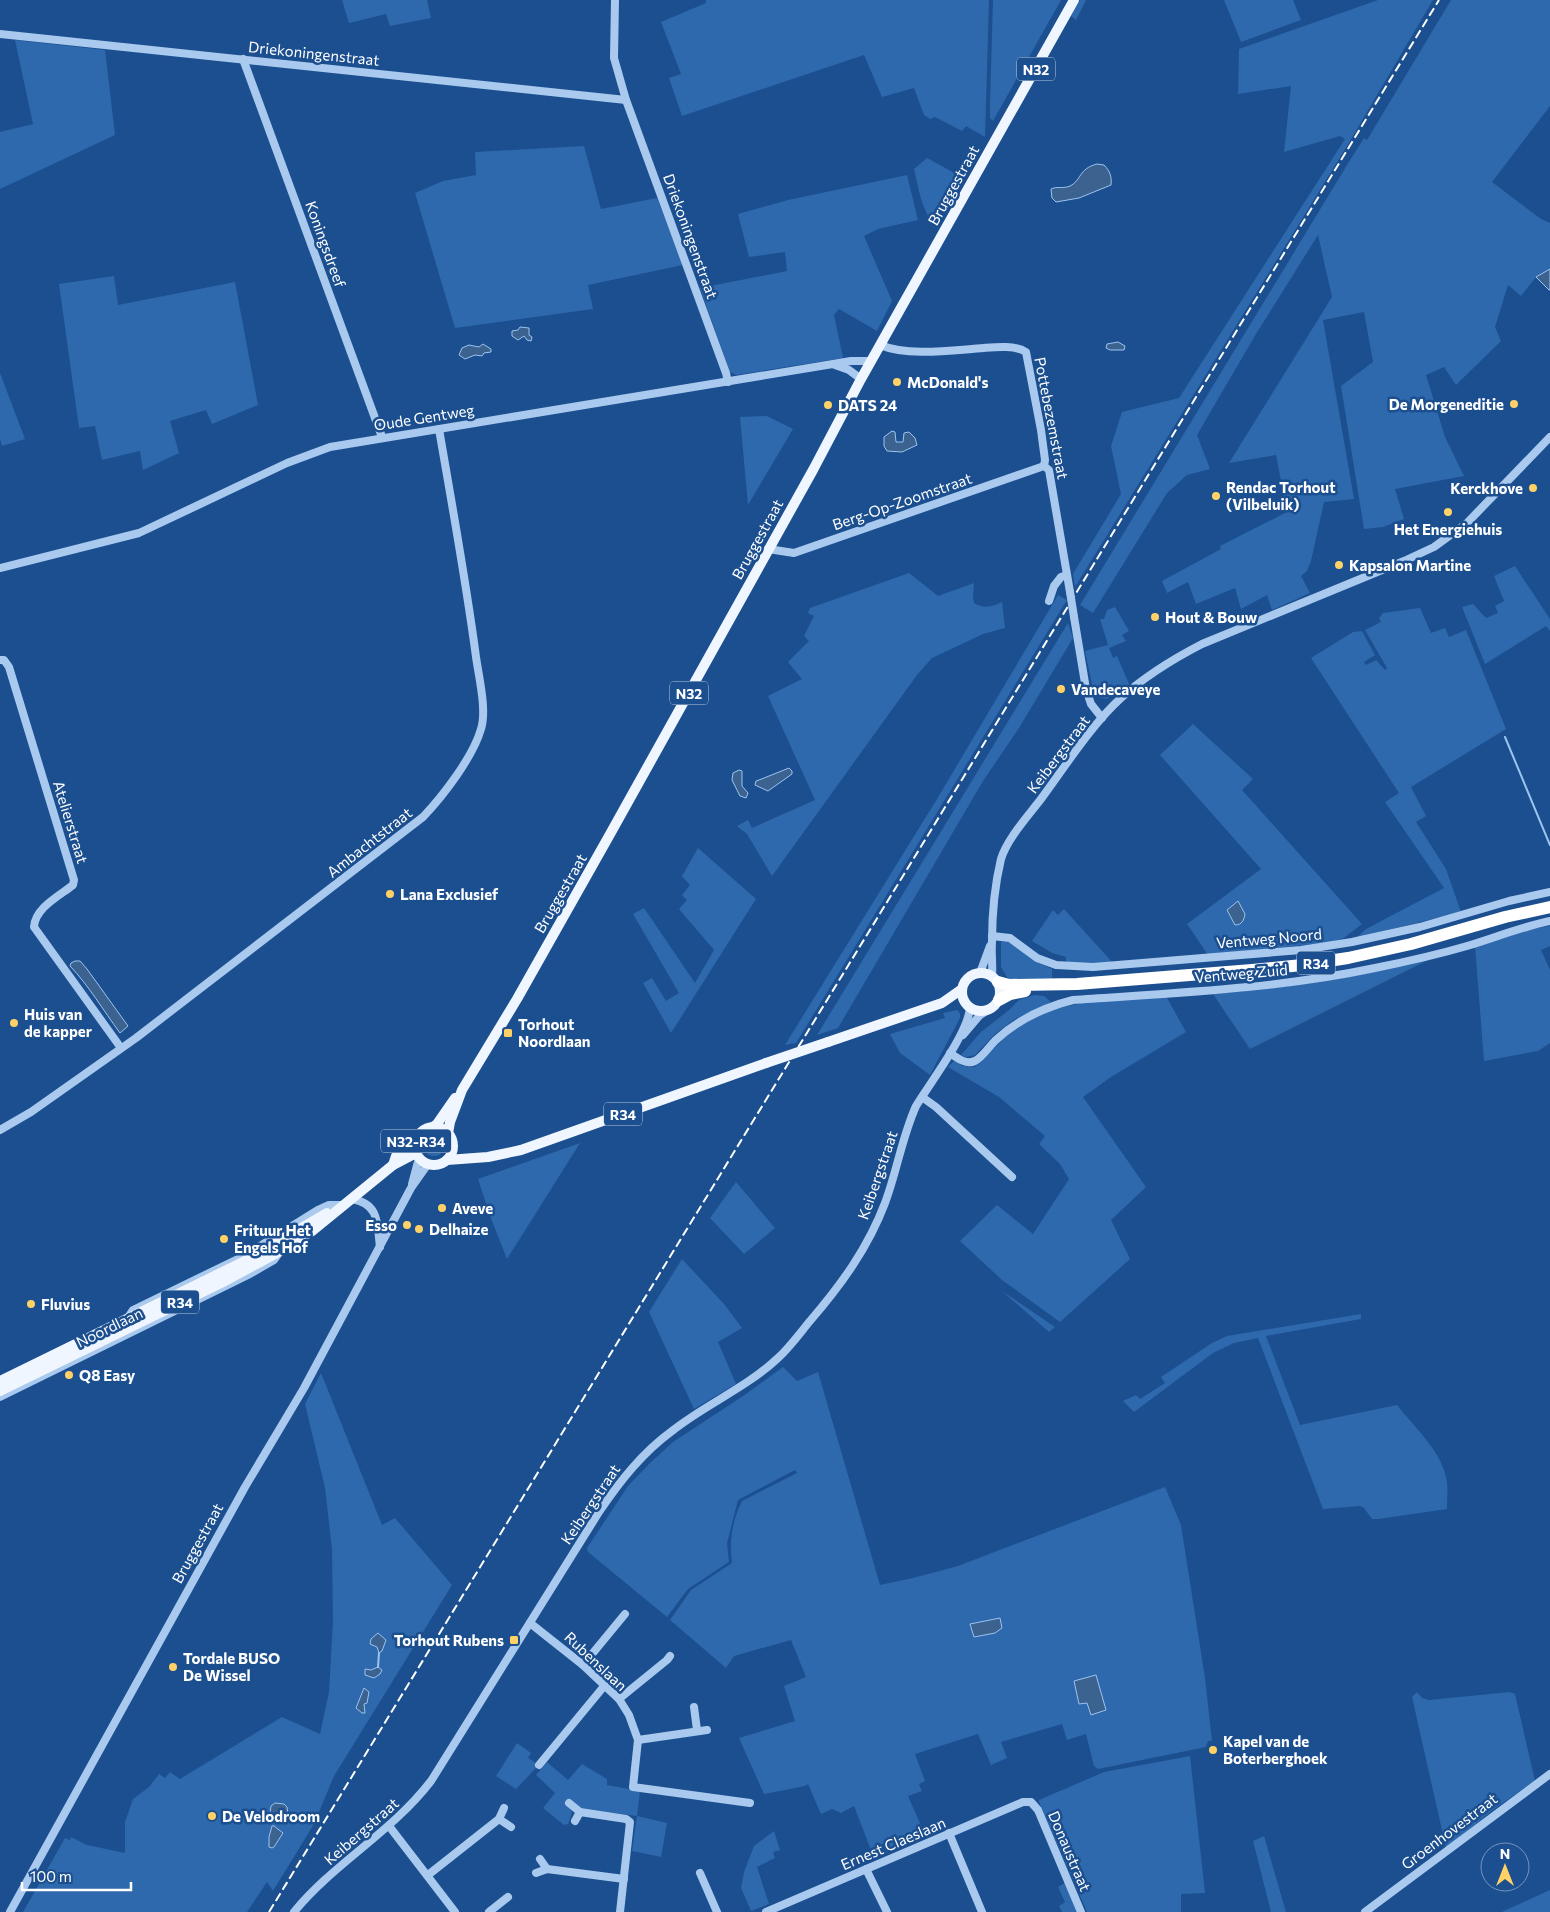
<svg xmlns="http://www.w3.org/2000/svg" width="1550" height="1912" font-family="Commissioner,sans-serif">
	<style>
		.green { fill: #2e69ad; fill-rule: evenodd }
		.water { fill: #3c6290; stroke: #9cc4f0 }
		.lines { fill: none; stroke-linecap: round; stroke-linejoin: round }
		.stream { stroke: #9cc4f0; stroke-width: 2 }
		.minor { stroke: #a9c9ee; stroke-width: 8 }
		.major { stroke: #f0f6ff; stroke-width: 10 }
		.highway { stroke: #fff; stroke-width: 12 }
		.rail { stroke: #fff; stroke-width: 2; stroke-dasharray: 9 4; stroke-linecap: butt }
		.minor-bridge { stroke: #a9c9ee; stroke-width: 8 }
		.major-bridge { stroke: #f0f6ff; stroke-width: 10 }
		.poi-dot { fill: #ffd166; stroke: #1b4f8f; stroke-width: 2 }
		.labels { text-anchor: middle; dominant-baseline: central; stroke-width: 5; stroke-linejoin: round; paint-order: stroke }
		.shield { fill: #1b4f8f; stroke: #bbcadd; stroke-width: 1 }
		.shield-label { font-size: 14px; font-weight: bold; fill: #fff }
		.street-label { font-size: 15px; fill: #fff; stroke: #1b4f8f }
		.poi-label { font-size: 15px; font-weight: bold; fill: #fff; stroke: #1b4f8f; text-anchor: start }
	</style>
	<rect width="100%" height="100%" fill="#1b4f8f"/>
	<!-- green -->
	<g class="green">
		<path d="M342,0h85l4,18 -41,8 -4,-12 -37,9z"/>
		<path d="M706,0h283l-4,137 -19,-11 -4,5 -27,-14 -5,2 -6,-4 -10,-27 -32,9 -18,-42 -182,61 -13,-38 12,-4 -20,-52 45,-19z"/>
		<path d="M993,0h68l-68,121 -3,-3v-13z"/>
		<path d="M1080,0h6l-10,20 -5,-4z"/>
		<path d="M1224,0h69l8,20 -60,22z"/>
		<path d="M1378,0h55l-86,146 -272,441 -2,-13 48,-80 -10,-48 11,-34 57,-14 166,-259 -5,-3 -56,16 7,-66 -53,8 1,-45z"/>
		<path d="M1451,0h99v106l-58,76 49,37 9,4v46l-14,8 -15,19 -13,-11 -13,42 6,14 -45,44 -12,-18 -18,8 19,62 19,39 -69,13 9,30 -21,8 -19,2 -23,-143 32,-24 -9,-50 -41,8 31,179 -30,3 -13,59 -4,10 -6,5 9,17 -38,17 -5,-15 -26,14 -6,-21 -39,16 -8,-22 -21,11 -5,-12 59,-32 -1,-3 67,-34 -11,-57 -47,8 103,-166 -14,-62 -62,99 -59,101 13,34 -23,6 -20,18 -74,120 -13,-8 267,-440 17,-27 3,2z"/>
		<path d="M15,40l90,10 10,85 -115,54v-57l33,-8z"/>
		<path d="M584,146l17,63 56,-11 26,67 -95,20 5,24 -138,19 -40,-135 28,-12 33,-6 -1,-23z"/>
		<path d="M927,158l35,19 -27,49c-14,-17 -16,-36 -21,-57z"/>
		<path d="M907,175l11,45 -40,9 -14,7 28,65 -15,30 -38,-22 -5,6 9,43 -107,17 -6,-3 -30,-84 87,-17 -2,-19 -36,5 -11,-43 50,-14z"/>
		<path d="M114,276l4,29 117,-23 23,123 -46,19 -6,-14 -36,11 9,32 -36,17 -3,-19 -38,9 -7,-34 -16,2 -20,-144z"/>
		<path d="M0,373l25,66 -23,7 -2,-7z"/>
		<path d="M767,416l26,13 -45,76 -8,-88z"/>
		<path d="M1515,566l35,53v12l-4,-5 -61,38 -23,-57 11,-3 13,14 12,-5 -3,-7 9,-5 -10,-25z"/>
		<path d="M909,573l29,23 36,-13 -1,14 1,6c10,6 18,4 28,-1l3,26 -22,6 -51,24 -15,17 -145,201 -25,-42 -10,-8 11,-6 4,8 63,-28 -47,-104 34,-17 -14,-17 21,-21 -5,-5 10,-20 -6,-3 2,-5z"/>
		<path d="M1058,595l9,5 -271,443 -11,2 152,-246z"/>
		<path d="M1115,607l14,24 -7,4 4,6 -17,7 4,10 4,-2 12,28 -22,15 -7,-1 -6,-4 -9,-43 23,-6 -8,-26h4l3,-9z"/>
		<path d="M1420,608l11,25 14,-5 4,9 17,-7 40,99 -95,58 15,29 -10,6 30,47 15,43 -105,26 10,-9 78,-41 -59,-86 14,-9 -88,-135 42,-26 9,-1 13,24 -11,7 2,3 10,-5 9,10 2,-2 -22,-38 16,-8 -2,-4 4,-5z"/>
		<path d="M1068,623l5,15 -54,90 -36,53 -145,247 -21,7z"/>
		<path d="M1193,724l60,55 -11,11 120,134 -18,14 -11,4 -125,13 -21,-31 74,-55 -101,-114z"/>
		<path d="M698,848l58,51 -85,134 -28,-50 9,-5 14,23 13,-8 -46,-79 11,-6 51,75 19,-33 -35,-41 8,-9 -5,-5 8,-10 -8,-9z"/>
		<path d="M1064,909l49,54h-47v-6l-14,-4 -20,-12 21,-31 5,5z"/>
		<path d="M1550,926v20l-9,4 9,20v73l-12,8 -54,10 -9,-115 62,-18z"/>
		<path d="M1006,941l7,3 18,15 21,10v13h-42l-9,-15v-25z"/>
		<path d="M1430,959l-180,90 -37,-55c73,-6 146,-16 217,-35z"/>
		<path d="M1034,995l10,1 7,6 -36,17 -19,14 -21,22 -9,2 -5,-2 20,-23 28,-22 10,-10z"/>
		<path d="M1166,996l20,36 -75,45 -28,20 63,90 -35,33 19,39 -70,63 -58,-42 -42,-39 37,-36 36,29 36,-55 -9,-15 -21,-20 6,-8 -46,-39 -51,-30 6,-6 9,5 12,1c13,-10 23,-25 36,-35 44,-34 102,-32 155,-36z"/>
		<path d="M957,1010l3,3v5l-30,57 -30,-22 -10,-19 55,-16 -2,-5z"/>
		<circle cx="434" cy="1145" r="11"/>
		<path d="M580,1143l-73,116 -17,-43 -12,-37z"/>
		<path d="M736,1182l39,46 -31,26 -34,-36z"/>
		<path d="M682,1259l42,45 18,24 -24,14 18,42 -42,25 -45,-97z"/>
		<path d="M1002,1291l53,36 -6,5z"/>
		<path d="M1361,1314v5l-95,17 34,89 97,-20c18,23 46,47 50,77 1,9 0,18 0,27l-69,10h-6l-8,-11 -4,-2 -37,3 -65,-171 -24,5 -21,10 -79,59 -11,-11 13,-6 4,4 25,-16 -4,-6 51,-34 15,-7z"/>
		<path d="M783,1367l14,14 21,-9 62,213 33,-7 45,-12 207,-79 16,38 24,153 7,63h-4l-2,6 -108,22 -4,-3 -8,-32 -19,6 -5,-16 -61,18 6,16 -16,7 -13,-31 -63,20 10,27 -6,3 3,7 -14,5 18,41 -52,21 -20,-52 -13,7 -9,-4 -11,5 -13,-30 -3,2 -41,8 -25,-56 56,-17 -11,-35 22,-9 -15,-37 -57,16 -8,12 -56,-48 21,-30 41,-27c-3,-22 0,-42 10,-62l55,-28 -2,-3 -57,30 -11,43 2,19 -41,27 -21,28 -79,-65 -1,-4 41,-62 22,-23 23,-21 73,-48zM1087,1703l18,7 -14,5z"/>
		<path d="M321,1373l61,152 13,-7 57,67 -118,191 -20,48 -41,67 -6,-9 -20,30h-224l42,-74 5,2 1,-3 16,8 38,8v-31l8,-23 16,-12 10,-13 6,4 5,-6 10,7 102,-62 38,17 9,-42 4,-71 -1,-72 -7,-61 -20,-84z"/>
		<path d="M1417,1692l5,6 7,2 81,-8 5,2 20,87 -41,28 -48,39 -34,-151z"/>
		<path d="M517,1743l14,10 -3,5 8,5v5l-20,21 -20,-13z"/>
		<path d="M1190,1756l15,137 -24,1v18h-94l-48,-110v-2l65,-28z"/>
		<path d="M547,1762l21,18 14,-16 25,15v6l33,6 -3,25 30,7 -6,34 -29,-6 5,-35 -58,-7 -11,-9 -3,3 5,6 2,4 -4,11 -4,1 -21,-17 12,-15 -19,-18z"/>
		<path d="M774,1831l6,19 -7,2 2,6 -18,9 12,37 -18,7 -10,-23 3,-16 10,-26z"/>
		<path d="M1264,1836l22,76h-15l-18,-71z"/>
		<path d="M1065,1883l12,29h-15l-3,-6 6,-4 -7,-15z"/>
		<path d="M1550,1890v22h-48l4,-2z"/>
	</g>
	<!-- water -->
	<g class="water">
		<path d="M1097,164l7,1c6,6 8,12 7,20l-32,13 -23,4 -4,-4 -1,-9c6,-3 12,0 19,-3 12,-6 8,-17 27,-22z"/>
		<path d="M1550,269v21h-1l-13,-13z"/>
		<path d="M520,327l9,1v7l3,2 -1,4 -4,-1 -3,-4 -6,4 -6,-4v-5l6,-1z"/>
		<path d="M1118,342l7,4 -1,4h-14l-4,-2 1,-4z"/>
		<path d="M483,344l8,5v3l-7,1 -2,3 -7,-1 -10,4 -6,-4 3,-7 7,-3 10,2z"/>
		<path d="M892,431l3,1 1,10h7l1,-9 5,-1 6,6 2,7 -15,7 -15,-1 -3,-5v-9z"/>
		<path d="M789,768l3,3v3l-24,17 -13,-6 1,-4 3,-1z"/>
		<path d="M739,770l3,1v15l6,7 -2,5 -6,-2 -8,-16 1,-7z"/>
		<path d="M1238,901l7,13c-1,6 -3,11 -10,11l-8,-15z"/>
		<path d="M75,961h5l7,8 41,57 -8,7c-17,-23 -31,-47 -50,-67l1,-3z"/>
		<path d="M1000,1618l2,10 -7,5 -21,4 -4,-13z"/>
		<path d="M378,1633l8,7 -4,11 -3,2 -2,-6 -7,-3 1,-5z"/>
		<path d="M378,1667l4,3 -2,4 -6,4 -9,-3v-6l6,1z"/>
		<path d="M1096,1675l10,35 -15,5 -4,-12 -8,1 -5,-23z"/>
		<path d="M364,1688l5,4 -2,11 -3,1 1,9h-3l-6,-5z"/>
		<path d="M275,1803l9,1 3,3 1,7 -4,9 -7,-2 -7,-8 1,-7z"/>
		<path d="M272,1826h2l9,7 -9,14 -2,1 -3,-1v-10z"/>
	</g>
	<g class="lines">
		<!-- stream -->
		<g class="stream">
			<path d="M1505,737l45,108"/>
			<path d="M378,1667l1,-14"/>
		</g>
		<!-- minor -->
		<g class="minor">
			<path d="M615,0l-1,58 12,42"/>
			<path d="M0,34l626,66 100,273 2,9"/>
			<path d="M243,59l139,378"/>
			<path d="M880,345c29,12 73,5 104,3 12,-1 31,-3 42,4l15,78 4,30 -1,6 5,4 21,122"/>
			<path d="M835,365l14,5 12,9"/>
			<path d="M768,549l26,4 250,-87"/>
			<path d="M0,568l139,-35 148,-70 43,-16 521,-86h20"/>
			<path d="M1049,601l5,-15 7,-9 6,-2"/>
			<path d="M1074,617l12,72 5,15 11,14"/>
			<path d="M0,660h4l5,7 65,213 -1,5c-14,11 -38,23 -39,42l87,121"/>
			<path d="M992,936l18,2 27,20 19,7 37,2 49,-4 159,-13 51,-8 68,-15 89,-26 41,-9"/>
			<path d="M980,973l10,-27"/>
			<path d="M992,976c1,-11 -1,-22 0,-34 0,-25 3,-58 9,-83 6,-20 27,-43 40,-60 23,-31 51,-75 80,-101 24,-22 52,-39 81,-54l202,-83 30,-14 33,-24 83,-86"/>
			<path d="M963,1035l17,-20 8,-5"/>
			<path d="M950,1053c7,5 16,12 25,8 8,-4 15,-16 22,-22 22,-20 48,-32 76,-39 101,-7 203,-11 302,-32 30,-6 61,-13 92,-22 27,-8 54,-19 83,-25"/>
			<path d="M922,1097l14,10 76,70"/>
			<path d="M0,1130l31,-18 105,-74 287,-221c20,-21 50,-60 58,-88 6,-19 -2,-51 -5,-72 -10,-76 -24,-152 -37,-228"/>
			<path d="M412,1184l7,-26"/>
			<path d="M352,1199c28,5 25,25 28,48"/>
			<path d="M127,1319l6,-9 109,-53 76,-47 11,-5h12"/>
			<path d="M0,1397l248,-122 26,-15 5,-7"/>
			<path d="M530,1623l53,42 36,34 10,16 9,25 -5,47 117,16"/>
			<path d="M583,1665l42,-51"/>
			<path d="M619,1699l48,-39 3,-4"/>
			<path d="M694,1707l3,23"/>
			<path d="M638,1740l69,-10"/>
			<path d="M539,1765l66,-80"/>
			<path d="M569,1803l11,9"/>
			<path d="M499,1819l12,8"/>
			<path d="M575,1821l5,-9 46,7 4,3 -10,90"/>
			<path d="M389,1826l66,86"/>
			<path d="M949,1833l33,79"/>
			<path d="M540,1859l7,10"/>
			<path d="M866,1869l21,43"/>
			<path d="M536,1873l11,-4 77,10"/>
			<path d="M700,1873l17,39"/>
			<path d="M428,1875l71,-56 5,-11"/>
			<path d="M10,1912l235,-425 59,-99 107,-200 17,-24"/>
			<path d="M294,1912c40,-49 97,-79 137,-131l168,-269c21,-31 43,-59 73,-81 34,-27 74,-43 106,-73 12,-11 22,-25 32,-37 31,-36 58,-73 75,-118 12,-32 17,-66 31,-97 14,-23 53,-74 54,-99"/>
			<path d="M489,1912l19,-15"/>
			<path d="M766,1912l257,-110h8l7,8 43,102"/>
			<path d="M1365,1912l185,-138"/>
		</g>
		<!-- major -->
		<g class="major">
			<circle cx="981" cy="992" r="19"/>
			<path d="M828,1042l114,-39 20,-14"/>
			<circle cx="434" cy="1146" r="19"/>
			<path d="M433,1127l4,-3 18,-26"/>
			<path d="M448,1133l2,-11 12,-32 55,-91 92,-163 204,-366 48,-91 213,-379"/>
			<path d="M447,1160l41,-3 33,-7 245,-87"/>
			<path d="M393,1165l3,-9 21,-19"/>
			<path d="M0,1381l243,-119 84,-49"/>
			<path d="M0,1391l221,-108 54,-29 37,-23 81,-66 23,-12"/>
		</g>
		<!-- highway -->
		<g class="highway">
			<path d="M998,982l11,3 68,-1 175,-14 50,-5 46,-7 63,-14 94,-27 45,-10"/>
			<path d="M999,1000l11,-6 15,-3"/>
		</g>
		<!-- rail -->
		<path class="rail" d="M269,1912l1170,-1912"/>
		<!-- minor-bridge -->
		<path class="minor-bridge" d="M1070,592l4,25"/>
		<!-- major-bridge -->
		<path class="major-bridge" d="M766,1063l62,-21"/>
	</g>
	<!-- markers -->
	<g class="poi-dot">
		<circle cx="897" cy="382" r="5"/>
		<circle cx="1514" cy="404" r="5"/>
		<circle cx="828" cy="405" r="5"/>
		<circle cx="1533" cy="488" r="5"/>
		<circle cx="1216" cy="496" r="5"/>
		<circle cx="1448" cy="512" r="5"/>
		<circle cx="1339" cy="565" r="5"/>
		<circle cx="1155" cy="617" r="5"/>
		<circle cx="1061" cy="689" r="5"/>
		<circle cx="390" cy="894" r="5"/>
		<circle cx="14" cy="1023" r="5"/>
		<rect x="503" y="1028" width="10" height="10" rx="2.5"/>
		<circle cx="442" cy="1208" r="5"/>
		<circle cx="407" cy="1225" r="5"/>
		<circle cx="419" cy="1229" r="5"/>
		<circle cx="224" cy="1239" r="5"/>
		<circle cx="31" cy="1304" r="5"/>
		<circle cx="69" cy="1375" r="5"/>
		<rect x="509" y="1635" width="10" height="10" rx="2.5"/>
		<circle cx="173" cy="1667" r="5"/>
		<circle cx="1213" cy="1750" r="5"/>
		<circle cx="212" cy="1816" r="5"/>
	</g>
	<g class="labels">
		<!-- shield labels -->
		<g class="shield">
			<rect x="1017" y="57.5" width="38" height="23" rx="4"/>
			<rect x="670" y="681.5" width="38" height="23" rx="4"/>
			<rect x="1297" y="951.5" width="38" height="23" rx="4"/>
			<rect x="604" y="1102.5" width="38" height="23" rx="4"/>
			<rect x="381" y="1129.5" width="70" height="23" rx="4"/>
			<rect x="161" y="1290.5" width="38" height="23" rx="4"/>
		</g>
		<g class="shield-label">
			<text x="1036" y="69">N32</text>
			<text x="689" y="693">N32</text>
			<text x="1316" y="963">R34</text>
			<text x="623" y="1114">R34</text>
			<text x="416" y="1141">N32-R34</text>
			<text x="180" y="1302">R34</text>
		</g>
		<!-- street labels -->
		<g class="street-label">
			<text transform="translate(314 53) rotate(6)">Driekoningenstraat</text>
			<text transform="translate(953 185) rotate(-61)">Bruggestraat</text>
			<text transform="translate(691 236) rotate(70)">Driekoningenstraat</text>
			<text transform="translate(326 244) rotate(70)">Koningsdreef</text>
			<text transform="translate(424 417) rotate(-9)">Oude Gentweg</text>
			<text transform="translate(1052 418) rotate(79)">Pottebezemstraat</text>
			<text transform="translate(902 501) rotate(-19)">Berg-Op-Zoomstraat</text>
			<text transform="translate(757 539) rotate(-61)">Bruggestraat</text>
			<text transform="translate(1058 754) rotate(-53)">Keibergstraat</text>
			<text transform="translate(71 822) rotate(73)">Atelierstraat</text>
			<text transform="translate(369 842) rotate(-38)">Ambachtstraat</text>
			<text transform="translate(560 893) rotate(-60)">Bruggestraat</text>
			<text transform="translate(1269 938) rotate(-5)">Ventweg Noord</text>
			<text transform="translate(1241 973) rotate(-5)">Ventweg Zuid</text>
			<text transform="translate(877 1175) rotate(-71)">Keibergstraat</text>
			<text transform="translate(109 1327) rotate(-26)">Noordlaan</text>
			<text transform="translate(590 1504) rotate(-56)">Keibergstraat</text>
			<text transform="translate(197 1543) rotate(-61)">Bruggestraat</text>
			<text transform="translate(596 1661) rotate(43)">Rubenslaan</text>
			<text transform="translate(361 1831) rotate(-41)">Keibergstraat</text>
			<text transform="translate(1449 1831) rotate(-37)">Groenhovestraat</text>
			<text transform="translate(893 1843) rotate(-23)">Ernest Claeslaan</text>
			<text transform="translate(1070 1851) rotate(67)">Donaustraat</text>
		</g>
		<!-- poi labels -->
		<g class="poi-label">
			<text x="907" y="382">McDonald's</text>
			<text x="1504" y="404" text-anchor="end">De Morgeneditie</text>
			<text x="838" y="405">DATS 24</text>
			<text x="1226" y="487">Rendac Torhout<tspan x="1226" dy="17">(Vilbeluik)</tspan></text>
			<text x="1523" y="488" text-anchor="end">Kerckhove</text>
			<text x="1448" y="529" text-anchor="middle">Het Energiehuis</text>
			<text x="1349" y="565">Kapsalon Martine</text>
			<text x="1165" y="617">Hout &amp; Bouw</text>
			<text x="1071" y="689">Vandecaveye</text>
			<text x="400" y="894">Lana Exclusief</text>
			<text x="24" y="1014">Huis van<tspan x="24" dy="17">de kapper</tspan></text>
			<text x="518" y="1024">Torhout<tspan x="518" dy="17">Noordlaan</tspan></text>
			<text x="452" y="1208">Aveve</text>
			<text x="397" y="1225" text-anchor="end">Esso</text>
			<text x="429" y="1229">Delhaize</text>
			<text x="234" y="1230">Frituur Het<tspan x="234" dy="17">Engels Hof</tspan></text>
			<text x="41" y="1304">Fluvius</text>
			<text x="79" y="1375">Q8 Easy</text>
			<text x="504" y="1640" text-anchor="end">Torhout Rubens</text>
			<text x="183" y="1658">Tordale BUSO<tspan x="183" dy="17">De Wissel</tspan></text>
			<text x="1223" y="1741">Kapel van de<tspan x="1223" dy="17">Boterberghoek</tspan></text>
			<text x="222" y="1816">De Velodroom</text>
		</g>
	</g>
	<!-- north arrow -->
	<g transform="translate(1505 1867)"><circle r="24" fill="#1b4f8f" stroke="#7695bc"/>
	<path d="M0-4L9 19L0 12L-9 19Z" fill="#ffd166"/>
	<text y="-8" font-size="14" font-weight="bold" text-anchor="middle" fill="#ffffff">N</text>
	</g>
	<!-- scale -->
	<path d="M22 1882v8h109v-8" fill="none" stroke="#ffffff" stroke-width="2.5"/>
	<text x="30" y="1882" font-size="15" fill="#ffffff" stroke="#1b4f8f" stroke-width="4" paint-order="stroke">100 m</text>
</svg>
